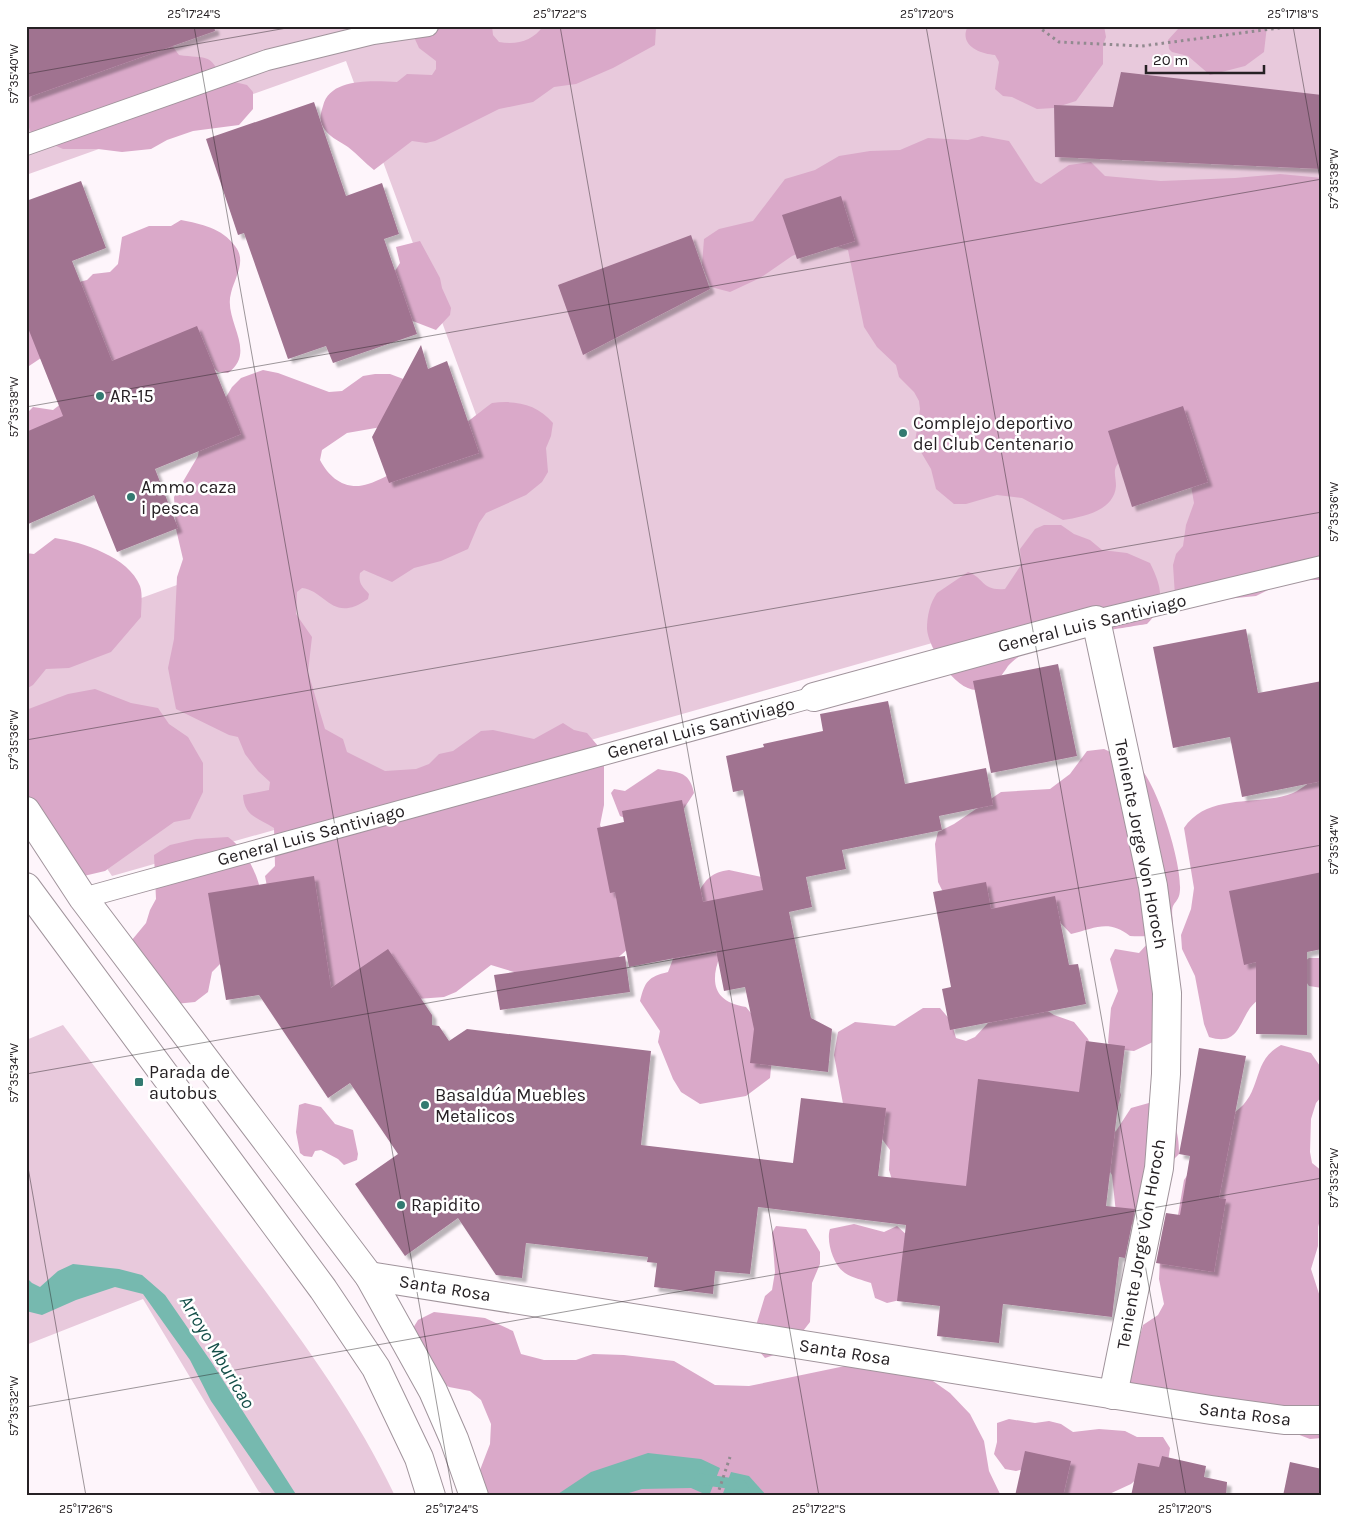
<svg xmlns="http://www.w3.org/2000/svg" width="1348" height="1522" font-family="Karla,sans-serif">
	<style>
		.green { fill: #e8c9dc }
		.forest { fill: #daa9c9 }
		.water { fill: #76b9af }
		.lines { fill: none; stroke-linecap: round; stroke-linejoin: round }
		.stream { stroke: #76b9af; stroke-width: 11 }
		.building { fill: #a07390; filter: url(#shadow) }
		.lane-casing { stroke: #a1949c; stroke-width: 22 }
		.street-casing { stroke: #a1949c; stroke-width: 30 }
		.secondary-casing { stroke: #a1949c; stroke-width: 30 }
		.highway-casing { stroke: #a1949c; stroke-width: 30 }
		.path { stroke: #918a8f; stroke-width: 3; stroke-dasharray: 2.5 4; stroke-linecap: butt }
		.lane { stroke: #fff; stroke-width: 20 }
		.street { stroke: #fff; stroke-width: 28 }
		.secondary { stroke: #fff; stroke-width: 28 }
		.highway { stroke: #fff; stroke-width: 28 }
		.ticks { fill: none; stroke: #262124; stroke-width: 1; stroke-opacity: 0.45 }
		.poi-dot { fill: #337a71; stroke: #fff; stroke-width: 2 }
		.labels { text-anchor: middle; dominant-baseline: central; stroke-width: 5; stroke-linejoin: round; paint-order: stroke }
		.poi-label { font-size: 18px; fill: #262124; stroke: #fff; text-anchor: start }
		.street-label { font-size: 18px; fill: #262124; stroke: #fff }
		.water-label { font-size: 19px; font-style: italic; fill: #154f49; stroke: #fff }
		.neatline { fill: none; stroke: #262124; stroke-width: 2 }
		.ticks-label { font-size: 12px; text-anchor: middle; fill: #262124 }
	</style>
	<defs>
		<filter id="shadow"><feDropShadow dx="4.5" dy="4.5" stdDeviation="1" flood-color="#0004"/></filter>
	</defs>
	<rect width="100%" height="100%" fill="#fef5fb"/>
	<!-- green -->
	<g class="green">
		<path d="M26,26h1296v535l-351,71 -859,244 -86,-128v-108l470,-171 -150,-408 -320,114z"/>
		<path d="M63,1025c54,71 109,143 163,214 62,82 125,164 169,257h-126l-10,-4 -116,-193 -117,46v-305z"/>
	</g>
	<!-- forest -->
	<g class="forest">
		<path d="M409,26h83l1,9 6,7c18,3 34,-1 44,-16h111l2,2 -1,17 -42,23 -37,16 -22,3 -21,15 -34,7 -64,32 -9,2 -14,-2 -38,29c-9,-7 -17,-16 -26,-23 -9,-6 -21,-11 -26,-22 -3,-6 -1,-13 1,-19 7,-29 51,-25 74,-24l10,-8 25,1 4,-6v-8l-17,-13z"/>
		<path d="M968,26h136l2,11 -3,8v19l-27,37 -22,7 -17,1 -25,-12 -9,-1 -8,-7 4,-27 -4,-7c-15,-1 -37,-10 -27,-29z"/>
		<path d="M1191,26h76l-3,26 -19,14 -35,9 -22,-19 -16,-4 -3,-3 -1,-9 10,-11z"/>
		<path d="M168,40l11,15c27,4 31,-3 43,24l25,6 6,7v17l-14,16 -46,6 -26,9 -16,9 -29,3 -24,-3h-35l-27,-12 -6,-6 -4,-15 2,-33z"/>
		<path d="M982,136l27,5 26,40 6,3 28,-19 22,-3 14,14 56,5 74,-3 45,-4 42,4v402h-19l-29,7 -18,9 -30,3 -51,-3 -2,-31 3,-11 7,-8 3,-21 8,-22 -5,-29 -67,-14c-11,8 -6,15 -6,26 -2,25 -33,31 -53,34l-41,-22 -25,-3 -31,9h-12l-18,-15 -5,-20 -16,-27 5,-33 -1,-8 -5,-9 -15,-15 -3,-12 -19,-18 -13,-20 -16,-77 -25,-7 -31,13 -32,22 -30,14 -19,-5 -9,-22 2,-26 15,-10 34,-8 32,-42 30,-9 24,-14 31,-5 30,-1 28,-12 40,2z"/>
		<path d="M181,220c20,4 41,8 54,26 12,15 0,31 -4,47 -8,28 27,58 -3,80l-10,-1 -8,-7 -169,-7 -15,10v-81l49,-4 12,-3 6,-6 17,-2 8,-8 4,-27 27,-11h22z"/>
		<path d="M420,241l20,37 2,10 9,20 -1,7 -14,15 -26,-10 -20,-41 10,-16 -4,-16z"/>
		<path d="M263,370l15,3 51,19 13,-1 21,-15 12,-2h15l16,6 -19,46 -40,7 -25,17 -2,10c8,15 20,27 39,26 32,-3 105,-62 133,-83 24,-3 45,1 61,20l-2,13 -5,12 2,24 -6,10 -16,13 -40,18 -7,10 -11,26 -27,12 -27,7 -22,14 -28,-12 -4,3c-2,11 3,14 9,21l-1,5c-36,25 -41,-8 -66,-11l-5,4 -1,22 16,23 -4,35 17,57 18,10 4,13 38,19 31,-2 13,-5 10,-10 14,-3 28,-20 12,-1 41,9 29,-16 11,7 13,3 17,20v52l-4,20 11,28 27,87 -25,22 -89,13 -33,-10 -35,27 -12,5 -107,8 -69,-113 -3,-16 10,-10 -1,-38c-15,-10 -30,-11 -31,-33l26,-5 1,-8 -12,-11 -13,-17 -7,-17 -9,-2 -53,-26 -8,-41 6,-29 3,-62 6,-18 -7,-30 -2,-32 24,-41 2,-15 32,-54 9,-9z"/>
		<path d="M66,400l21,10 -61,38v-34l7,-7 20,3z"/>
		<path d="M1044,525h17l13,9 16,6 12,10 25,3 23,10c11,22 17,41 -3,61 -19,3 -104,16 -115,24 -8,5 -18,11 -24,18 -9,13 -13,22 -31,24 -22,1 -49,-43 -50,-61 0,-13 3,-26 10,-36l31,-21c17,6 13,19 37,17l16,-24 -1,-16 15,-20z"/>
		<path d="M55,538c27,4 74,19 85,48 3,8 1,22 1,31l-30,35 -42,16 -23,1 -13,16 -7,4v-136l8,1z"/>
		<path d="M95,689l36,14 27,5 11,16 19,13 15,26v29l-13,27 -16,3 -69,49 -34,8 -45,-47v-122l42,-16z"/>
		<path d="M1104,749c11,5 25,10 34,17 19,15 48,108 41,130 -1,4 -5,7 -6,10 -2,5 0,14 0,19 -12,11 -27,12 -43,11 -21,-17 -35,-8 -59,-2l-17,-18 -51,4 -59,-26 -6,-12 -3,-38 3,-12 16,-8 47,-32 49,-3 20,-15 17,-23z"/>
		<path d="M658,769c18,4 31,0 36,24l-11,17 -58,8 -5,-2 -9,-23 3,-4 11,2z"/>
		<path d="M1322,772v120l-60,104c-4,4 -9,8 -12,12 -12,18 -13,38 -41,29l-5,-13 -9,-48 -13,-27 -1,-14 10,-26 3,-21 -10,-60c25,-36 73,-21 109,-35 11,-5 20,-14 29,-21z"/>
		<path d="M228,837c17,12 29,35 33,56l-39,69 -10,10 -4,20 -13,10 -20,2 -48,-58 19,-23 4,-13 6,-11 -2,-44 16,-10 26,-6z"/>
		<path d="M729,870l42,9c-20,28 -99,117 -25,128l9,11 17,40 -2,20 -24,18 -46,8 -19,-12 -8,-13 -15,-37 2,-11 -20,-30c5,-20 8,-24 28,-29l30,-79c8,-14 14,-21 31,-23z"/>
		<path d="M1148,943l12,3 -5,95 -21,10 -21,-2 -5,-6 3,-35 7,-17 -8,-32 5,-10 24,4z"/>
		<path d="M1309,958h13v30l-13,-2 -8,-11v-11z"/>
		<path d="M1037,1004l17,11 20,7 14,17 11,27 16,12 6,17 -5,19 -150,85 -71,-9 -6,-20 1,-20 -13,-18 -33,-23 -10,-54 4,-23 17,-10 40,4 28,-18h17l11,13 5,17 10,3 9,-4 13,-14z"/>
		<path d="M1281,1045l30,8 11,16v27l-6,7 -5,16 -1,33 2,11 10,8v42l-4,14v19l-7,23 11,34v135l-12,1 -13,-5 -26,-4h-14l-10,-6 -114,-23 -9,-40 15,-22 4,-14 15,-10 6,-11 -5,-25 1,-18 18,-46 6,-35 45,-64c37,-21 19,-53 52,-71z"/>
		<path d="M1156,1101c18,19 23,27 23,53l-6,6 -1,18 -38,47 -18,-12 -4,-38 -5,-8 1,-30 8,-6 15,-23z"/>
		<path d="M305,1103l16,4 14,17 18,6 5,24 -1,6 -13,5 -6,-6 -17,-9 -6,1 -3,6 -8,-1 -4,-3 -4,-21 3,-27z"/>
		<path d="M854,1224l30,8 13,-6 12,11 -9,63 -13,3 -12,-5 -4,-15c-8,-3 -19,-5 -26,-10 -12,-8 -19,-32 -15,-44z"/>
		<path d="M776,1226l30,3 14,23v12l-8,19 -2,39 -17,22 -13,9 -15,5 -14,-16 14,-46 7,-6 3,-18 -3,-39z"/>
		<path d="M434,1312l51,6 28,13 8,23 23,6h32l17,-6 31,1 50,6 41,24 34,1 125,-26 42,9 34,24 20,21 14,27 5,30 12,25h-531l20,-52 1,-20 -10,-24 -11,-9 -21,-4 -27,-18 -17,-28 13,-21z"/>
		<path d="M1009,1419l26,4 14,-2 12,3 12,8 26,-3 26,2 12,6h26l7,11 -2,14 -7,7 -21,7 -9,8 -26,12h-42l-35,-28 -12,3 -11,-2 -11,-15 3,-12v-19z"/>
	</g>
	<!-- water -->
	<g class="water">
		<path d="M73,1264l46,5 23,6 23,20 47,68 85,133h-20l-66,-95 -21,-41 -47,-66 -28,-7 -39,13 -34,15 -16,-4v-34l6,6 8,4 18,-16z"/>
		<path d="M648,1453l53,6 19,9 -11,28 -18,-8 -49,1 -23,7h-64l36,-24z"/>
		<path d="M731,1472l18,4 18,20h-45z"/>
	</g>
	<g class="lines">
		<!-- stream -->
		<path class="stream" d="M700,1479l41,6 6,11"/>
	</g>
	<!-- building -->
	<g class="building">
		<path d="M26,26h188l1,5 -189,67z"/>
		<path d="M1121,72l201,23v74l-267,-12 -1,-52 59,2z"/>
		<path d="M314,102l32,94 36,-13 17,51 -15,5 33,95 -84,29 -7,-17 -38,13 -44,-126 -6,2 -32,-96z"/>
		<path d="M81,181l25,67 -34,13 40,100 85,-35 44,108 -86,35 23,59 -61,24 -23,-57 -68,30v-93l37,-16 -37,-93v-122z"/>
		<path d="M841,196l14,45 -58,18 -15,-44z"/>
		<path d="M691,235l19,54 -127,66 -25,-70z"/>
		<path d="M421,345l7,24 19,-8 32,92 -90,30 -17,-46z"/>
		<path d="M1183,406l25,76 -76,25 -24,-76z"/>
		<path d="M1246,629l12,64 64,-12v100l-80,16 -12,-60 -57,11 -20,-101z"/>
		<path d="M1058,664l19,92 -86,17 -18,-92z"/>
		<path d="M888,701l17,83 81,-16 7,37 -54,11 3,14 -100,20 4,19 -40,8 6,30 -23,5 22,106 21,11 -4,43 -78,-9 4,-34 -9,-42 -21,4 -8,-41 -87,17 -14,-75 -5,1 -13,-65 27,-6 -2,-11 60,-11 21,102 60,-12 -20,-100 -10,2 -7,-36 38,-9 -1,-3 60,-13 -3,-17z"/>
		<path d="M1322,872v77l-15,3v83l-51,-1v-72l-12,3 -15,-74z"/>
		<path d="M314,876l17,112 57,-39 44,66v10l7,1 10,15 18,-12 184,22 -10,94 152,18 8,-65 85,10 -8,68 88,10 12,-107 101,13 7,-51 39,5 -19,160 29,3 -10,49 -6,-1 -7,60 -109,-13 -4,39 -62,-7 3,-30 -43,-5 9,-76 -148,-18 -8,67 -35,-3 -2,23 -59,-7 3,-24 -10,-1 1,-5 -122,-14 -4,35 -26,-3 -38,-57 -53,38 -50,-72 43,-30 -48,-71 -22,15 -69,-103 -33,5 -18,-107z"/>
		<path d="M986,882l5,27 64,-13 14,69 9,-1 8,40 -136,26 -8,-41 9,-2 -18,-95z"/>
		<path d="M625,956l5,36 -130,18 -6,-35z"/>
		<path d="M1199,1048l47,8 -27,142 7,1 -12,73 -58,-9 10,-50 14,2 10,-59 -11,-2z"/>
		<path d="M1025,1451l46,10 -8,35h-48z"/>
		<path d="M1162,1456l44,10 -2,11 23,5 -1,14h-95l7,-33 21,4z"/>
		<path d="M1290,1462l32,7v27h-39z"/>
	</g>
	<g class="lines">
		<!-- lane casing -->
		<g class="lane-casing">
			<g id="lane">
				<path d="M26,145l241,-85 106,-26 55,-8"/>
				<path d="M1096,620l226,-54"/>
				<path d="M83,898l731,-201"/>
			</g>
		</g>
		<!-- street casing -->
		<g class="street-casing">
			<path id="street" d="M814,697l282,-77 57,266 14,107 -1,81 -7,94 -46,227"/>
		</g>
		<!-- secondary casing -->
		<g class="secondary-casing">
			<path id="secondary" d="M369,1276l842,134 73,10h38"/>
		</g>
		<!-- highway casing -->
		<g class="highway-casing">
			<g id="highway">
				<path d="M26,811l57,87 286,378 64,115 21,48 20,57"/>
				<path d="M26,887l297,402 53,79 43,90 12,38"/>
			</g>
		</g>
		<!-- path -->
		<g class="path">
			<path d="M1037,26l22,16 83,4 152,-20"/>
			<path d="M717,1496l13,-39"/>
		</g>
		<!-- lane -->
		<use href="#lane" class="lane"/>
		<!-- street -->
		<use href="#street" class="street"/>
		<!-- secondary -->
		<use href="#secondary" class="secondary"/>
		<!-- highway -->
		<use href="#highway" class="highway"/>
	</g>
	<!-- ticks -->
	<path class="ticks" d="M194,26l259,1470M560,26l259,1470M926,26l260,1470M1293,26l29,164M26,74l272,-48M26,407l1296,-228M26,740l1296,-228M26,1074l1296,-229M26,1156l60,340M26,1407l1296,-229"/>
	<!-- markers -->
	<g class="poi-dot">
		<circle cx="100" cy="396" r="5"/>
		<circle cx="903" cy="433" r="5"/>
		<circle cx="131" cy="497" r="5"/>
		<rect x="134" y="1077" width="10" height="10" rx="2.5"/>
		<circle cx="425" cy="1105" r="5"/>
		<circle cx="401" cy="1205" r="5"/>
	</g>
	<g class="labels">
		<!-- poi labels -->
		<g class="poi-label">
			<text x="110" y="396">AR-15</text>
			<text x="913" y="423">Complejo deportivo<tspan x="913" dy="21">del Club Centenario</tspan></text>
			<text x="141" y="487">Ammo caza<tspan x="141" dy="21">i pesca</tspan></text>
			<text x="149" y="1072">Parada de<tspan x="149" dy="21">autobus</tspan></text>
			<text x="435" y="1095">Basaldúa Muebles<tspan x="435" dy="21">Metalicos</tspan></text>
			<text x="411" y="1205">Rapidito</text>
		</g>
		<!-- street labels -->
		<g class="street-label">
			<text transform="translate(1092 623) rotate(-14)">General Luis Santiviago</text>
			<text transform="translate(701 728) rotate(-15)">General Luis Santiviago</text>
			<text transform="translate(311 835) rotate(-15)">General Luis Santiviago</text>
			<text transform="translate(1141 844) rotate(79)">Teniente Jorge Von Horoch</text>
			<text transform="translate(1141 1244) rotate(-80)">Teniente Jorge Von Horoch</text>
			<text transform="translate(445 1288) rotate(9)">Santa Rosa</text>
			<text transform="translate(845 1352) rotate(9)">Santa Rosa</text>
			<text transform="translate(1245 1414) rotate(7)">Santa Rosa</text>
		</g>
		<!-- water labels -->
		<g class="water-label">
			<text transform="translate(217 1352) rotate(59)">Arroyo Mburicao</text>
		</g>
	</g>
	<!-- border -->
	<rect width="1348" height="1522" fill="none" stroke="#ffffff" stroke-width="55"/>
	<!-- scale -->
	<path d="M1146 65v8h118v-8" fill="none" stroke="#262124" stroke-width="2.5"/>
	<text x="1153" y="65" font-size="15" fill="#262124" stroke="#ffffff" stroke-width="4" paint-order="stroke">20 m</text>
	<rect x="28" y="28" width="1292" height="1466" class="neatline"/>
	<g class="ticks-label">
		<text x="194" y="18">25°17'24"S</text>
		<text x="560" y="18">25°17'22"S</text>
		<text x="927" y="18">25°17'20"S</text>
		<text x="1293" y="18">25°17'18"S</text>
		<text transform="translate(14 74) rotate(-90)" y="4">57°35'40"W</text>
		<text transform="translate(1334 179) rotate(-90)" y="4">57°35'38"W</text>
		<text transform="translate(14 407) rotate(-90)" y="4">57°35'38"W</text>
		<text transform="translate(1334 512) rotate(-90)" y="4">57°35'36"W</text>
		<text transform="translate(14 740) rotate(-90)" y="4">57°35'36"W</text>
		<text transform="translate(1334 845) rotate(-90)" y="4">57°35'34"W</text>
		<text transform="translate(14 1073) rotate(-90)" y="4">57°35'34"W</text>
		<text transform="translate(1334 1178) rotate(-90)" y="4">57°35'32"W</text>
		<text transform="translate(14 1406) rotate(-90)" y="4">57°35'32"W</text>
		<text x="86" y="1513">25°17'26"S</text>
		<text x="452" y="1513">25°17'24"S</text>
		<text x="819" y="1513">25°17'22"S</text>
		<text x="1185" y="1513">25°17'20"S</text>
	</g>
</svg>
